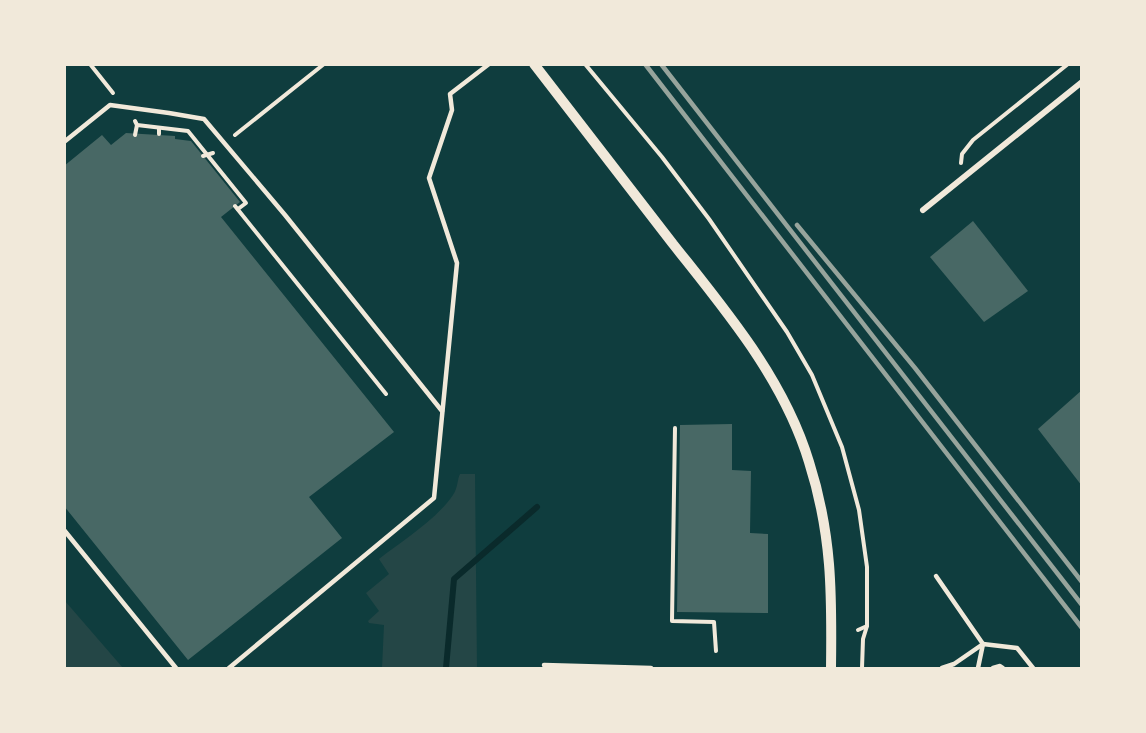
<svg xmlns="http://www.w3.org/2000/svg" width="1146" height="733" font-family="Barlow,sans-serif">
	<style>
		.green { fill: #244646 }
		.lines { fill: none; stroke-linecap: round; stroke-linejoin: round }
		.stream { stroke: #0a2a2b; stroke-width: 6 }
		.building { fill: #486865 }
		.path { stroke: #f1e9da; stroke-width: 4 }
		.service { stroke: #f1e9da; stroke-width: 4.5 }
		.minor { stroke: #f1e9da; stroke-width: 6 }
		.tertiary { stroke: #f1e9da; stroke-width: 10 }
		.rail { stroke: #97a49c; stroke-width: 4.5 }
	</style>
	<rect width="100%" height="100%" fill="#0f3d3e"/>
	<!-- green -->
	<g class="green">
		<path d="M460,474h15l2,194h-95l2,-43 -15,-2 -1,-2 11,-10 -13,-18 23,-19 -10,-15c24,-19 56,-38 74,-64 5,-7 4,-15 7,-21z"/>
		<path d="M64,601h1l58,67h-58z"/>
	</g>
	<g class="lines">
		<!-- stream -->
		<path class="stream" d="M446,668l8,-89 83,-72"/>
	</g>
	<!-- building -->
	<g class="building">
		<path d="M126,133l49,3v3l16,2 49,61 -19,15 173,215 -85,65 33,41 -154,122 -124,-154v-340l38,-31 9,10z"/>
		<path d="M973,221l55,70 -44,31 -54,-65z"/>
		<path d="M1082,390v96l-44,-57z"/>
		<path d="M732,424v46l19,1 -1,62 18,1v79l-91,-1 3,-187z"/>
	</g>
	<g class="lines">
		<!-- path -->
		<g class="path">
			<path d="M90,64l23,29"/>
			<path d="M585,64l77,93 47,62 78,113 25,43 30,72 17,63 8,57v59l-4,13 -1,29"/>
			<path d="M135,121l2,4 51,6 58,72 -8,6"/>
			<path d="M159,134v-6"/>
			<path d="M135,135l2,-10"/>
			<path d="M235,135l89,-71"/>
			<path d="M203,156l10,-3"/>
			<path d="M961,163l1,-9 11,-14 95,-76"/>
			<path d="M235,206l151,188"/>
			<path d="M675,428l-3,193 42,1 2,29"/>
			<path d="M858,630l9,-4"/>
		</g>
		<!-- service -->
		<g class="service">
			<path d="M64,142l46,-37 59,8 35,6 81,96 157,196"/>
			<path d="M64,530l112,138"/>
			<path d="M936,576l47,68 -5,24"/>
			<path d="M544,665l107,3"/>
			<path d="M229,668l205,-170 23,-235 -28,-85 23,-68 -2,-16 39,-30"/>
			<path d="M942,668l12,-4 29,-20 34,4 16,20"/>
			<path d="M993,668l7,-2 3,2"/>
		</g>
		<!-- minor -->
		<path class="minor" d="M923,210l159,-128"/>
		<!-- tertiary -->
		<path class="tertiary" d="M534,64c47,60 93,120 139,180 53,67 111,135 136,218 23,72 23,132 22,206"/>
		<!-- rail -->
		<g class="rail">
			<path d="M645,64l437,564"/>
			<path d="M661,64l421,541"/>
			<path d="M797,225l118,143 167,214"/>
		</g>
	</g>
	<!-- border -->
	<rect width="1146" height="733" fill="none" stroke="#f1e9da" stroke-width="132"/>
</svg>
